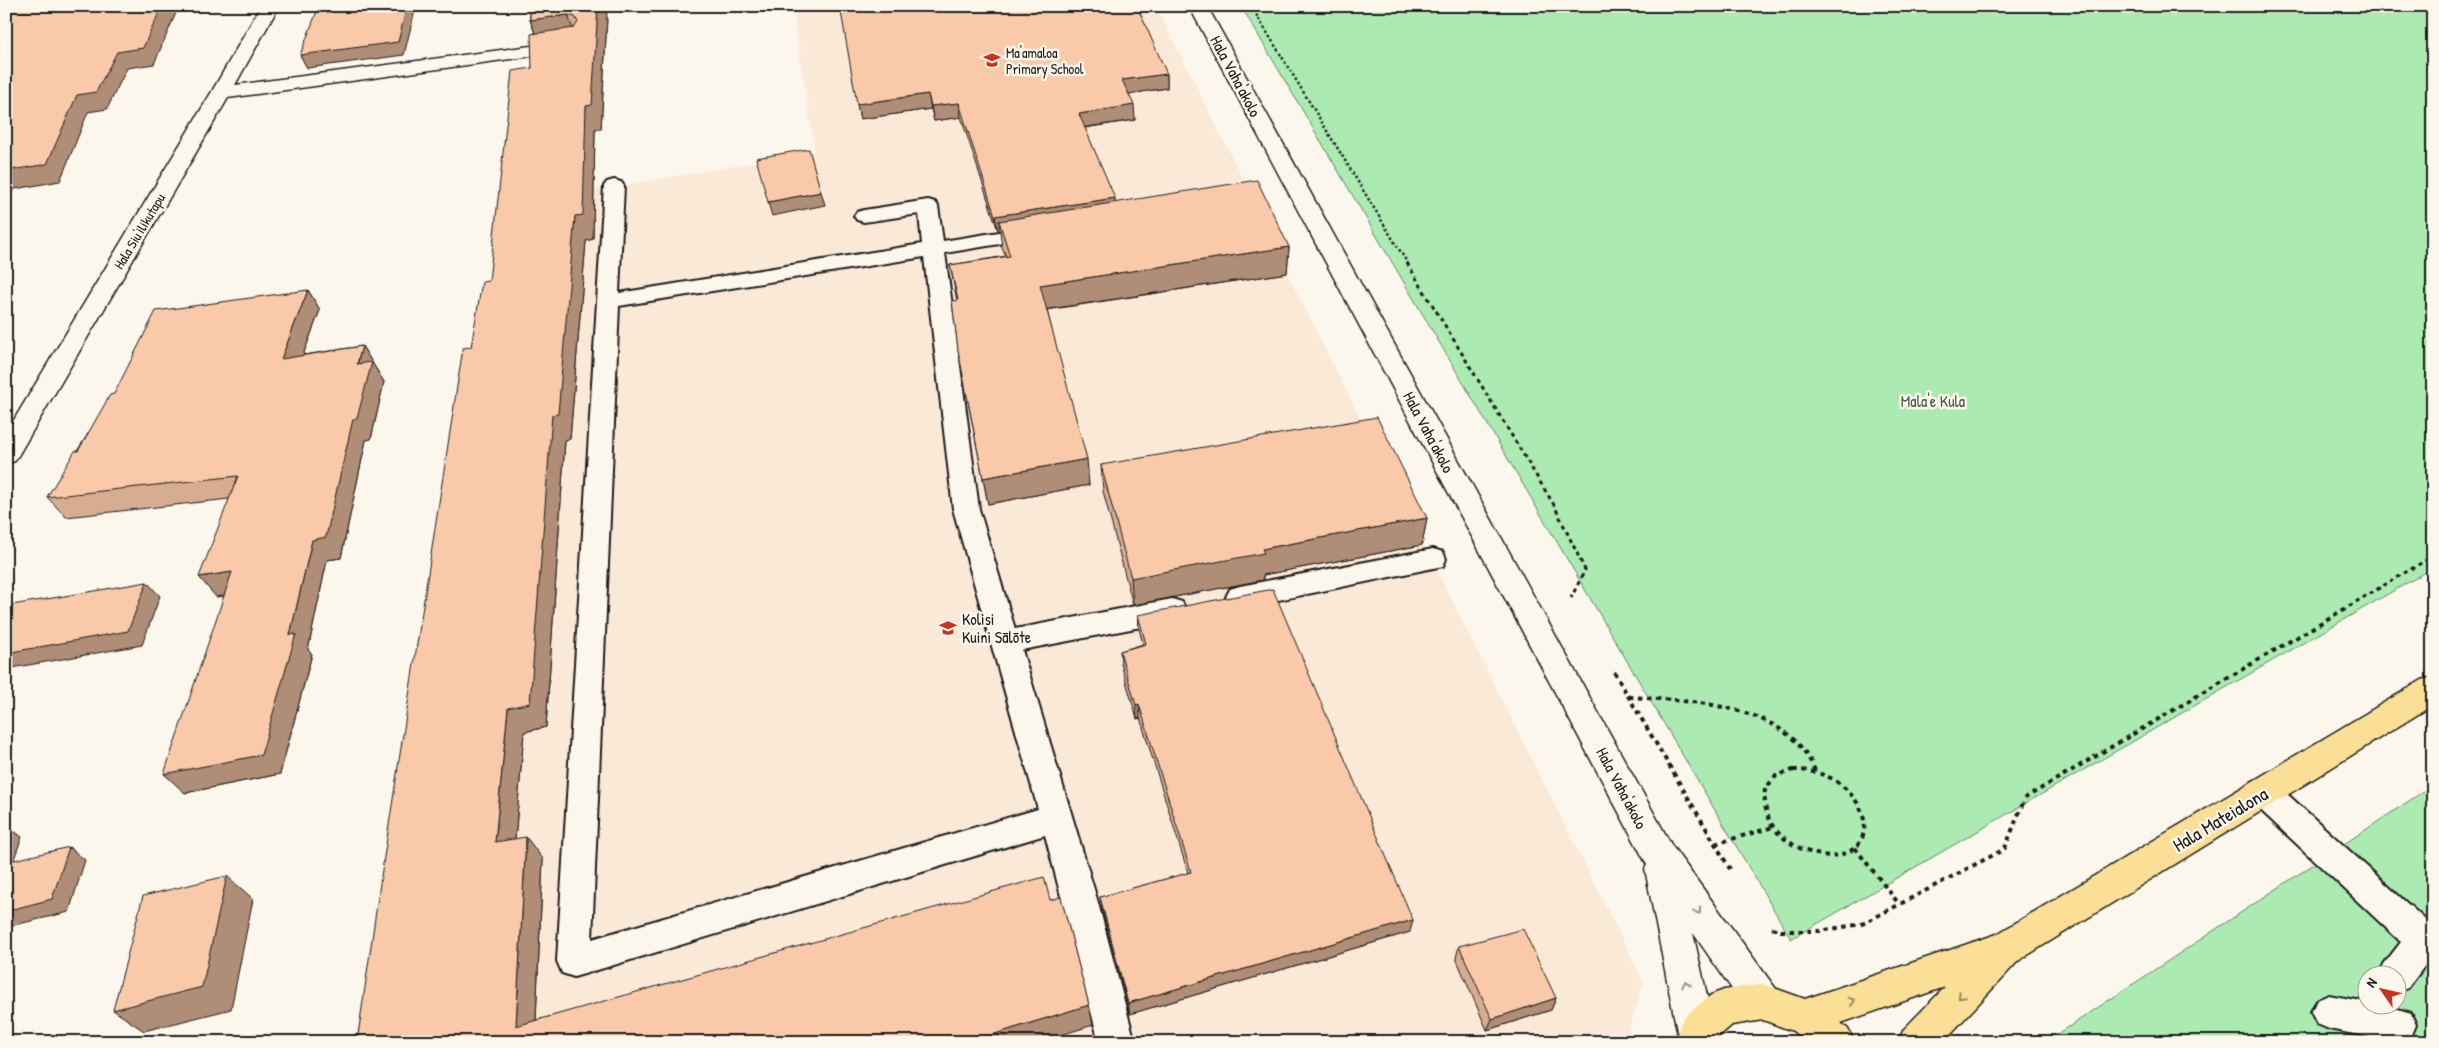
<svg xmlns="http://www.w3.org/2000/svg" width="2439" height="1048" font-family="'Patrick Hand',sans-serif">
	<style>
		.built { fill: #fbe9d8 }
		.green { fill: #abebb2; stroke: #648467; fill-rule: evenodd }
		.lines { fill: none; stroke-linecap: round; stroke-linejoin: round }
		.lane-casing { stroke: #1c1c1c; stroke-width: 4 }
		.street-casing { stroke: #1c1c1c; stroke-width: 3 }
		.secondary-casing { stroke: #1c1c1c; stroke-width: 3 }
		.primary-casing { stroke: #1c1c1c; stroke-width: 3 }
		.path-far2 { stroke: #1c1c1c; stroke-width: 2.5; stroke-dasharray: 2.5 2.5; stroke-linecap: butt }
		.path-far1 { stroke: #1c1c1c; stroke-width: 3; stroke-dasharray: 4 4; stroke-linecap: butt }
		.path { stroke: #1c1c1c; stroke-width: 4; stroke-dasharray: 4.5 4.5; stroke-linecap: butt }
		.lane { fill: #fbf7ec; fill-rule: evenodd }
		.street { fill: #fbf7ec; fill-rule: evenodd }
		.secondary { fill: #fbf7ec; fill-rule: evenodd }
		.primary { fill: #fbdf96; fill-rule: evenodd }
		.wall { fill: #d7ad91; stroke: #1c1c1c }
		.shaded-wall { fill: #af8d76; stroke: #1c1c1c }
		.building { fill: #fac9a9; stroke: #1c1c1c }
		.oneway { stroke: #97948e }
		.oneway2 { stroke: #97875f }
		.labels { text-anchor: middle; dominant-baseline: central; stroke-width: 5; stroke-linejoin: round; paint-order: stroke }
		.far-poi-label { font-size: 14px; fill: #1c1c1c; stroke: #fbf7ec; text-anchor: start }
		.far-street-label { font-size: 14px; fill: #1c1c1c; stroke: #fbf7ec }
		.street-label { font-size: 16px; fill: #1c1c1c; stroke: #fbf7ec }
		.park-label { font-size: 16px; fill: #475a49; stroke: #fbf7ec }
		.poi-label { font-size: 16px; fill: #1c1c1c; stroke: #fbf7ec; text-anchor: start }
		.near-street-label { font-size: 19px; fill: #1c1c1c; stroke: #fbf7ec }
	</style>
	<rect width="100%" height="100%" fill="#fbf7ec"/>
	<filter id="ink" filterUnits="userSpaceOnUse"><feTurbulence type="fractalNoise" baseFrequency=".02" numOctaves="2"/><feDisplacementMap in="SourceGraphic" scale="10" xChannelSelector="R" yChannelSelector="G"/><feConvolveMatrix kernelMatrix="1 2 1 2 8 2 1 2 1" color-interpolation-filters="sRGB"/></filter>
	<g filter="url(#ink)">
		<!-- built -->
		<path class="built" d="M792,6h364l100,199 31,68 357,709 -19,60h-1266l142,-836 314,-54z"/>
		<!-- green -->
		<g class="green">
			<path d="M1241,6h1192v562l-642,371z"/>
			<path d="M2433,785v257h-387zM2366,976h30v30h-30z"/>
		</g>
		<g class="lines">
			<!-- lane casing -->
			<g class="lane-casing">
				<g id="lane">
					<path d="M614,180l7,2 3,4 -5,107 303,-49 -3,-30 -55,8 -7,-2 -3,-4 3,-4 7,-2 64,-10 7,2 3,4 5,35 93,-15 7,2 3,4 -3,4 -7,2 -91,15 34,256 36,120 157,-30 10,3 4,8 -4,8 -10,3 -150,29 75,249 38,143h-36l-54,-207 -471,142 -12,-4 -5,-12 47,-775 3,-4zM924,257l29,252 85,300 -446,130 27,-633z"/>
					<path d="M1433,549l10,3 3,7 -3,7 -203,42 -10,-3 -4,-8 4,-8 10,-3z"/>
					<path d="M2263,778l11,4 159,145v34l-7,3 -18,24 -12,4v-16h-17l5,-12 17,-22 -149,-140 -5,-10 5,-10z"/>
					<path d="M2329,995l37,7v4h22l23,7 5,12 -5,12 -17,5 -65,-13 -12,-5 -6,-12 6,-12z"/>
				</g>
			</g>
			<!-- street casing -->
			<g class="street-casing">
				<path id="street" d="M261,6h18l-44,79 334,-44 6,1 3,4 -3,4 -6,1 -341,47 -213,363 -9,3v-31l205,-340z"/>
			</g>
			<!-- secondary casing -->
			<g class="secondary-casing">
				<path id="secondary" d="M1189,6h18l465,840 104,143 5,13 -5,13 -13,5 -13,-5 -57,-82 22,98 -5,11h-28l-5,-11 -32,-162 2,-4z"/>
			</g>
			<!-- primary casing -->
			<g class="primary-casing">
				<path id="primary" d="M2433,677v28l-415,256 -75,81h-45l6,-13 41,-42 -104,36 7,6 6,13h-48l-13,-11 -30,-11 -31,5 -20,17h-38l9,-24 28,-23 13,-5 39,-6 42,15 192,-65 425,-254z"/>
			</g>
			<!-- path-far2 -->
			<path class="path-far2" d="M1251,6l157,258"/>
			<!-- path-far1 -->
			<g class="path-far1">
				<path d="M1407,263l147,242 31,65 -14,28"/>
				<path d="M2349,606l84,-50"/>
			</g>
			<!-- path -->
			<g class="path">
				<path d="M1614,672l116,197"/>
				<path d="M1629,697c61,4 160,6 186,74"/>
				<path d="M1793,770c25,0 44,7 60,27 14,16 18,44 -5,55 -25,12 -65,-7 -77,-29 -6,-11 -7,-22 -6,-34l11,-13z"/>
				<path d="M1715,844l58,-17"/>
				<path d="M1855,848l44,56"/>
				<path d="M1772,928l9,3h38l43,-7 137,-72 6,-4 20,-50 326,-193"/>
			</g>
			<!-- lane -->
			<use href="#lane" class="lane"/>
			<!-- street -->
			<use href="#street" class="street"/>
			<!-- secondary -->
			<use href="#secondary" class="secondary"/>
			<!-- primary -->
			<use href="#primary" class="primary"/>
		</g>
		<!-- wall -->
		<g class="wall">
			<path d="M530,6l77,11 -6,112h-6l-2,110 -7,2 -16,198 -5,1 -19,287 -22,5 -9,107 28,20 -7,161 514,-120 43,125 -736,17 114,-695 18,-66 43,-213 3,-35 -5,-13z"/>
			<path d="M1167,74v14l-39,6 7,26 -50,8 30,75 174,44 -2,26 -240,37 42,175 -101,19 -30,-154 -1,-49 -7,-36 56,-9 -4,-9 -2,-16h-2l-37,-114 -27,4 -3,-12 -71,10 -3,-15z"/>
			<path d="M308,290l12,20 -17,45 59,-9 22,36 -13,57 -5,1 -25,118 -14,2 -19,90 4,4 -32,120 -95,19 39,-197 -8,1 13,-98 -163,18 -19,-20 67,-103z"/>
			<path d="M1101,465l326,53 -5,27 -159,30v5l-130,25 -30,-114z"/>
			<path d="M1138,615l272,317 -280,82 -28,-105 -2,-12 88,-24 -48,-155 -3,1 -16,-55 -1,-13 23,-7 -4,-15z"/>
			<path d="M1459,946l97,52 -5,12 -64,20 -31,-72z"/>
		</g>
		<!-- shaded-wall -->
		<g class="shaded-wall">
			<path d="M162,6h17l-25,58 -27,4 -20,41 -19,3 -28,69 -45,8 -9,12v-30l111,-119z"/>
			<path d="M407,6h9l-12,49 -97,13 -7,-13z"/>
			<path d="M598,6h8l1,11 -6,112h-6l-2,110 -7,2 -16,198 -5,1 -19,287 -22,5 -11,133 -18,-23 13,-134 44,-293 23,-199 11,-110z"/>
			<path d="M568,15l8,23 -37,5 -9,-23z"/>
			<path d="M1167,74v14l-44,7 -1,-15z"/>
			<path d="M928,94l3,15 -71,10 -3,-15z"/>
			<path d="M959,103l2,14 -27,4 -3,-15z"/>
			<path d="M1134,105l1,15 -55,8 -1,-14z"/>
			<path d="M821,192l4,13 -53,11 -4,-14z"/>
			<path d="M1115,198l1,15 -117,8 1,10h-2l-3,-15z"/>
			<path d="M1289,247l-2,26 -244,37 -3,-25z"/>
			<path d="M308,290l12,20 -26,69 -13,-20z"/>
			<path d="M362,346l22,36 -13,57 -5,1 -25,118 -14,2 -19,90 4,4 -32,120 -95,19 -21,-19 126,-139 22,-95z"/>
			<path d="M1087,459l2,26 -101,19 -5,-26z"/>
			<path d="M1427,518l-5,27 -159,30v5l-130,25 -2,-27 131,-29z"/>
			<path d="M232,572l17,20 -33,5 -17,-20z"/>
			<path d="M147,582l13,14 -18,49 -136,24v-16z"/>
			<path d="M1139,704l1,14 -3,1 -1,-14z"/>
			<path d="M6,825l16,12 -15,41 -1,-1z"/>
			<path d="M526,837l17,22 -8,183 -19,-16z"/>
			<path d="M69,847l16,13 -16,52 -63,15v-16z"/>
			<path d="M227,876l26,23 -22,110 -87,22 -31,-21z"/>
			<path d="M1413,920l-3,12 -280,82 -2,-11z"/>
			<path d="M1556,998l-5,12 -64,20 5,-11z"/>
			<path d="M1089,1005l4,20 -54,17h-70z"/>
		</g>
		<!-- building -->
		<g class="building">
			<path d="M6,6h156l-19,42 -26,4 -21,40 -19,3 -30,69 -41,7z"/>
			<path d="M319,6h88l-9,36 -98,13z"/>
			<path d="M530,6h68l-6,99 -6,1 -3,109 -8,1 -17,198 -6,1 -22,288 -22,5 -13,134 31,-5 -10,189 528,-149 6,23 11,-3 28,108 -120,37h-612l25,-172 81,-522 8,-1 11,-65 7,-1 23,-210 20,-3 -1,-34 43,-6 4,-6 -3,-5 -7,-2 -38,5z"/>
			<path d="M840,6h297l30,68 -45,6 12,25 -55,9 36,84 -120,18 -36,-113 -28,3 -3,-12 -71,10z"/>
			<path d="M809,149l12,43 -53,10 -12,-44z"/>
			<path d="M1257,180l32,67 -249,38 47,174 -104,19 -25,-128 -6,-49 6,-1 -8,-35 60,-9 -11,-35z"/>
			<path d="M308,290l-27,69 81,-13 -5,18 15,-2 -15,56 -4,1 -27,118 -14,3 -22,95 6,-1 -35,121 -97,19 68,-202 -33,5 39,-101 -191,21 28,-46h3l32,-56 4,-1 42,-83z"/>
			<path d="M1377,417l50,101 -165,31 2,4 -133,25 -30,-113z"/>
			<path d="M147,582l-19,49 -122,22v-47z"/>
			<path d="M1273,589l140,331 -285,83 -28,-106 91,-25 -52,-168 -3,1 -16,-54 26,-7 -8,-29z"/>
			<path d="M69,847l-17,52 -46,12v-49z"/>
			<path d="M227,876l-25,111 -89,23 30,-114z"/>
			<path d="M1523,929l33,69 -64,21 -33,-73z"/>
		</g>
		<!-- one-way arrows -->
		<defs><path id="oneway-chevron" d="M-2-3.5L2.5 0L-2 3.5" fill="none" stroke-width="1.6" stroke-linecap="round" stroke-linejoin="round" transform="scale(1.25)"/></defs>
		<g class="oneway">
			<use href="#oneway-chevron" transform="translate(1698 911) rotate(55)"/>
			<use href="#oneway-chevron" transform="translate(1686 984) rotate(-102)"/>
		</g>
		<g class="oneway2">
			<use href="#oneway-chevron" transform="translate(1961 996) rotate(134)"/>
			<use href="#oneway-chevron" transform="translate(1852 1001) rotate(-19)"/>
		</g>
	</g>
	<!-- icons -->
	<defs>
		<g id="school-bare" transform="scale(1.35)"><path d="M0-5L7-2L0 1L-7-2ZM-4 1L0 2.5L4 1V4Q0 6-4 4Z" fill="#c8321e" stroke="#fbf7ec" stroke-width="2.5" paint-order="stroke"/></g>
	</defs>
	<g fill-rule="evenodd">
		<use href="#school-bare" x="992" y="60"/>
		<use href="#school-bare" x="948" y="628"/>
	</g>
	<g class="labels">
		<!-- far-poi labels -->
		<g class="far-poi-label">
			<text x="1006" y="52">Ma'amaloa<tspan x="1006" dy="16">Primary School</tspan></text>
		</g>
		<!-- far-street labels -->
		<g class="far-street-label">
			<text transform="translate(139 231) rotate(-59)">Hala Siu'ilikutapu</text>
		</g>
		<!-- street labels -->
		<g class="street-label">
			<text transform="translate(1236 76) rotate(62)">Hala Vaha'akolo</text>
			<text transform="translate(1429 432) rotate(62)">Hala Vaha'akolo</text>
			<text transform="translate(1622 788) rotate(62)">Hala Vaha'akolo</text>
		</g>
		<!-- park labels -->
		<g class="park-label">
			<text x="1933" y="401">Mala'e Kula</text>
		</g>
		<!-- poi labels -->
		<g class="poi-label">
			<text x="962" y="619">Kolisi<tspan x="962" dy="18">Kuini Sālōte</tspan></text>
		</g>
		<!-- near-street labels -->
		<g class="near-street-label">
			<text transform="translate(2220 819) rotate(-31)">Hala Mateialona</text>
		</g>
	</g>
	<!-- margin -->
	<rect width="2439" height="1048" fill="none" stroke="#fbf7ec" stroke-width="25"/>
	<rect x="12" y="12" width="2414" height="1023" fill="none" stroke="#1c1c1c" stroke-width="2" filter="url(#ink)"/>
	<!-- north arrow -->
	<g transform="translate(2382 990) rotate(304)"><circle r="24" fill="#fbf7ec" stroke="#a29f99"/>
	<path d="M0-4L9 19L0 12L-9 19Z" fill="#c8321e"/>
	<text y="-8" font-size="14" font-weight="bold" text-anchor="middle" fill="#1c1c1c">N</text>
	</g>
</svg>
